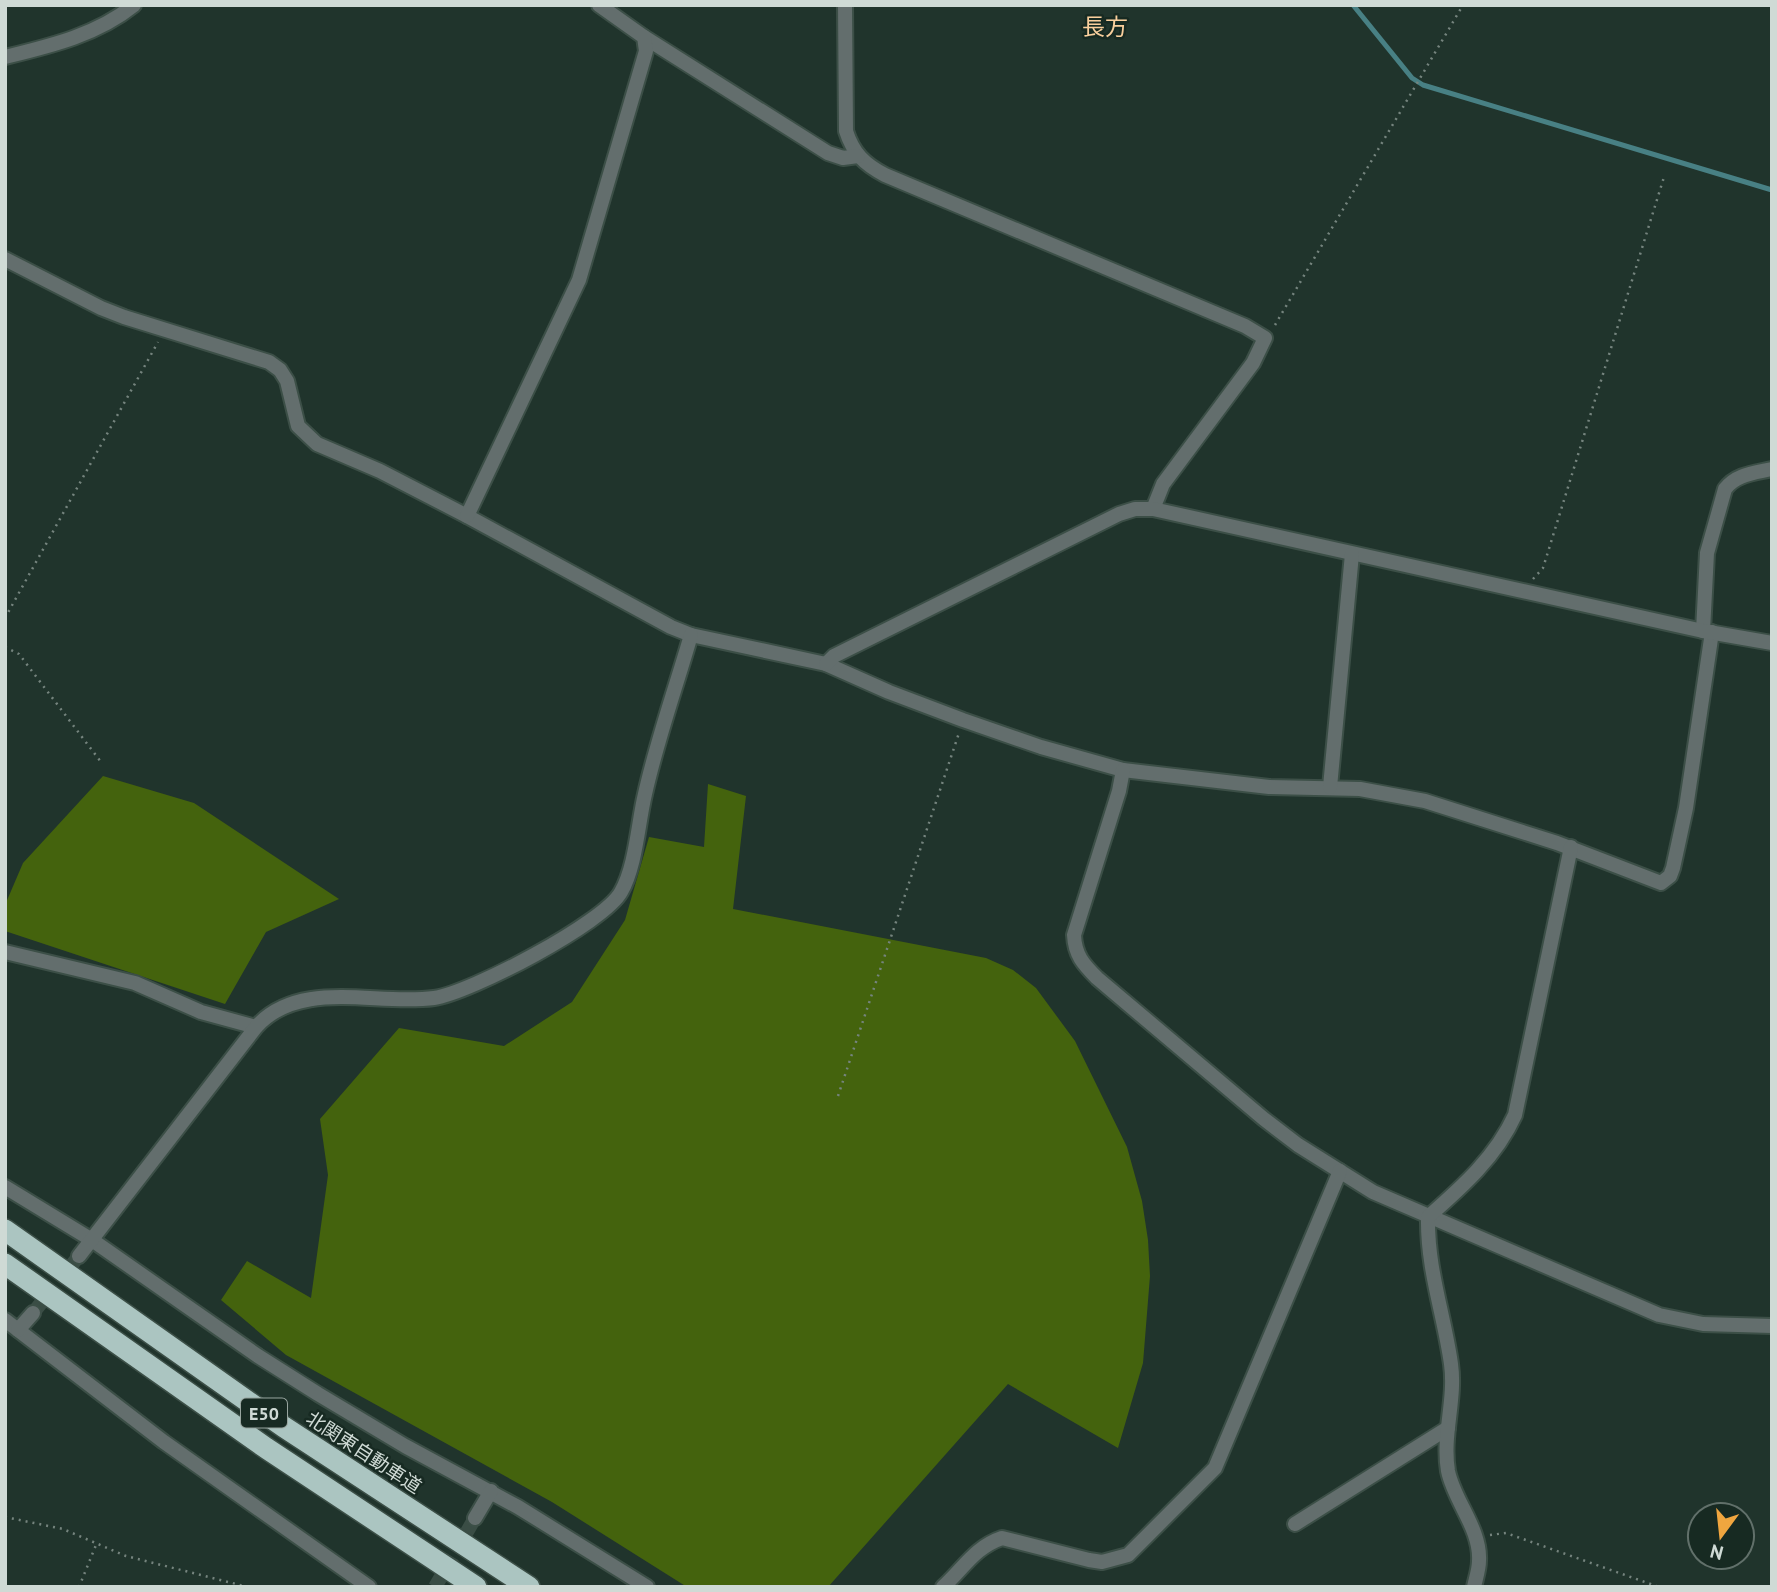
<svg xmlns="http://www.w3.org/2000/svg" width="1777" height="1592" font-family="'PT Sans','Noto Sans JP',sans-serif">
	<style>
		.forest { fill: #44630d }
		.lines { fill: none; stroke-linecap: round; stroke-linejoin: round }
		.stream { stroke: #488084; stroke-width: 5 }
		.street-tunnel { stroke: #3a4d45; stroke-width: 14; stroke-dasharray: 14 7; stroke-linecap: butt }
		.street-casing { stroke: #3c4f47; stroke-width: 18 }
		.highway-casing { stroke: #3c4f47; stroke-width: 24 }
		.path { stroke: #75847e; stroke-width: 2.5; stroke-dasharray: 2 5; stroke-linecap: butt }
		.street { stroke: #636e6d; stroke-width: 14 }
		.highway { stroke: #abc5c1; stroke-width: 21 }
		.labels { text-anchor: middle; dominant-baseline: central; stroke-width: 5; stroke-linejoin: round; paint-order: stroke }
		.shield { fill: #172a22; stroke: #98a59f; stroke-width: 2 }
		.shield-label { font-size: 18px; font-weight: bold; fill: #cfdad5 }
		.street-label { font-size: 19px; fill: #cfdad5; stroke: #172a22 }
		.quarter-label { font-size: 23px; fill: #f9cf9d; stroke: #172a22 }
	</style>
	<rect width="100%" height="100%" fill="#20342c"/>
	<!-- forest -->
	<g class="forest">
		<path d="M103,776l91,27 145,96 -73,33 -41,72 -220,-73v-26l18,-42z"/>
		<path d="M708,784l38,12 -13,113 253,49 27,12 23,18 39,53 52,106 15,54 6,39 2,36 -7,87 -25,85 -110,-64 -180,203h-141l-135,-85 -266,-147 -65,-55 26,-39 64,37 17,-123 -8,-56 79,-91 105,18 68,-44 53,-82 24,-83 55,10z"/>
	</g>
	<g class="lines">
		<!-- stream -->
		<path class="stream" d="M1353,5l59,73 11,7 349,105"/>
		<!-- street-tunnel -->
		<g class="street-tunnel">
			<path d="M33,1313l46,-57"/>
			<path d="M435,1587l40,-69"/>
		</g>
		<!-- street casing -->
		<g class="street-casing">
			<g id="street">
				<path d="M845,5l1,126c7,22 18,33 39,44l360,151 20,12 -12,25 -90,121 -10,25"/>
				<path d="M644,37l184,116 15,5 15,-2"/>
				<path d="M5,57c45,-11 92,-22 129,-52"/>
				<path d="M5,259l96,49 23,9 145,45 11,8 7,11 11,45 19,18 63,27 87,45 204,111 20,8 135,29 63,28 74,28 78,27 82,23 146,17 91,2 65,12 132,42 104,40 9,-7 3,-8 13,-60 26,-176"/>
				<path d="M467,516l112,-236 67,-229 -2,-14 -45,-32"/>
				<path d="M1703,631l4,-78 18,-64c11,-15 30,-16 47,-20"/>
				<path d="M826,664l8,-8 285,-142 16,-5h18l550,122 69,12"/>
				<path d="M1123,770l-4,21 -45,144c1,20 9,29 23,43l167,141 34,26 75,47 286,123 44,9 69,2"/>
				<path d="M1330,787l22,-233"/>
				<path d="M5,952l130,31 66,29 55,15"/>
				<path d="M5,1187l87,53 166,116 60,38 87,52 113,61 129,80"/>
				<path d="M79,1256l177,-229c44,-49 120,-21 178,-29 36,-5 170,-75 187,-106 15,-26 17,-69 24,-98 12,-54 31,-107 46,-159"/>
				<path d="M5,1320l159,122 205,145"/>
				<path d="M18,1330l15,-17"/>
				<path d="M475,1518l16,-27"/>
				<path d="M1295,1524l153,-96"/>
				<path d="M943,1587c20,-18 32,-40 59,-49l87,22 13,2 26,-7 87,-87 125,-297"/>
				<path d="M1474,1587c2,-9 5,-18 5,-26 2,-32 -25,-60 -31,-90 -6,-36 8,-71 3,-107 -7,-50 -24,-95 -23,-147 34,-30 68,-60 87,-102l56,-268"/>
			</g>
		</g>
		<!-- highway casing -->
		<g class="highway-casing">
			<g id="highway">
				<path d="M5,1230l279,197 245,160"/>
				<path d="M5,1264l261,184 210,139"/>
			</g>
		</g>
		<!-- path -->
		<g class="path">
			<path d="M1275,325l188,-320"/>
			<path d="M1533,579l10,-11 121,-391"/>
			<path d="M5,618l153,-276"/>
			<path d="M5,647l14,7 82,108"/>
			<path d="M838,1096l121,-363"/>
			<path d="M5,1517l58,12 63,27 122,31"/>
			<path d="M1490,1535l16,-2 153,54"/>
			<path d="M79,1587l17,-42"/>
		</g>
		<!-- street -->
		<use href="#street" class="street"/>
		<!-- highway -->
		<use href="#highway" class="highway"/>
	</g>
	<g class="labels">
		<!-- shield labels -->
		<rect class="shield" x="241" y="1398.5" width="46" height="29" rx="5"/>
		<g class="shield-label">
			<text x="264" y="1413">E50</text>
		</g>
		<!-- street labels -->
		<g class="street-label">
			<text transform="translate(364 1452) rotate(33)">北関東自動車道</text>
		</g>
		<!-- quarter labels -->
		<g class="quarter-label">
			<text x="1105" y="26">長方</text>
		</g>
	</g>
	<!-- border -->
	<rect width="1777" height="1592" fill="none" stroke="#cfdad5" stroke-width="14"/>
	<!-- north arrow -->
	<g transform="translate(1721 1536) rotate(195)"><circle r="33" fill="#172a22" stroke="#61706a" stroke-width="2"/>
	<path d="M0-5L12 26L0 18L-12 26Z" fill="#f0a63f"/>
	<text y="-10" font-size="19" font-weight="bold" text-anchor="middle" fill="#cfdad5">N</text>
	</g>
</svg>
